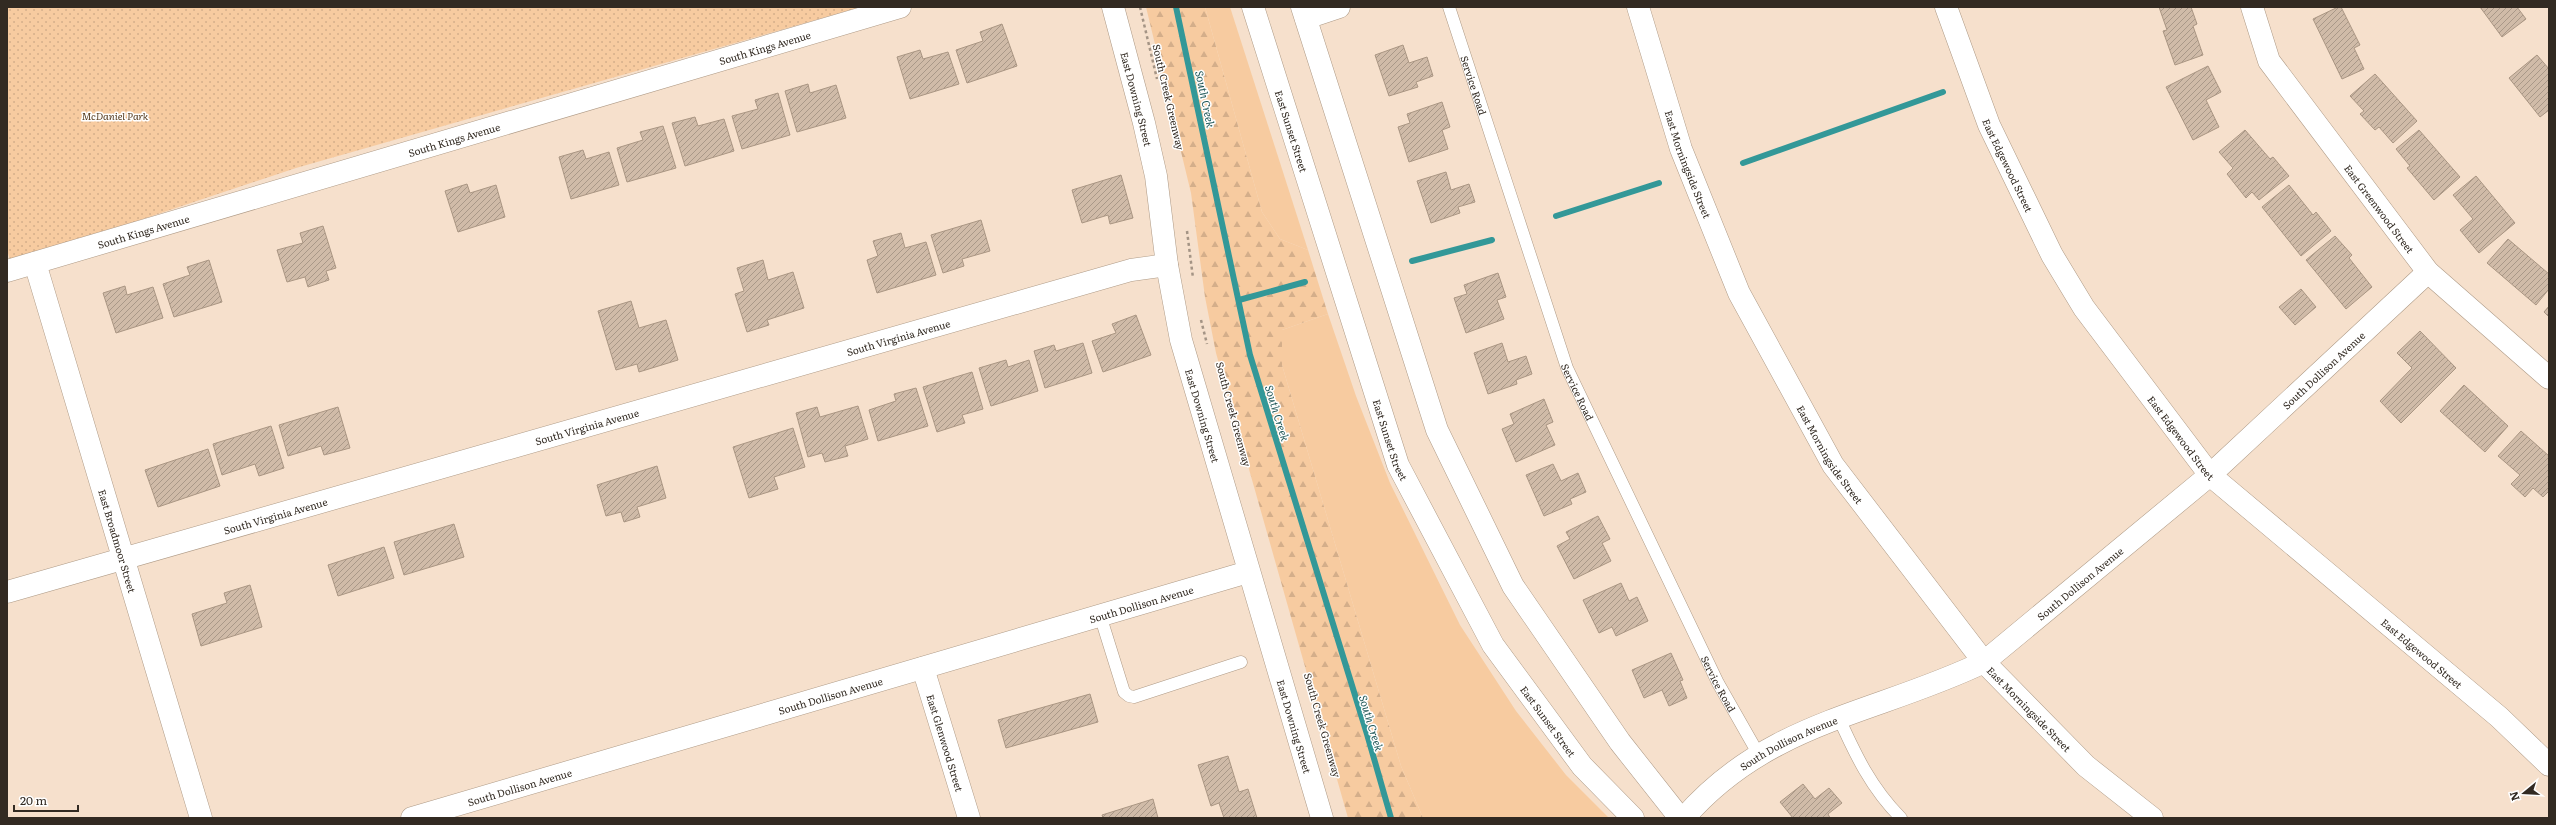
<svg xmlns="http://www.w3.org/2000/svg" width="2556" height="825" font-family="Literata,serif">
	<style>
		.grass { fill: #f7cba0 }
		.forest { fill: url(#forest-firs) }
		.park { fill: url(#park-dots) }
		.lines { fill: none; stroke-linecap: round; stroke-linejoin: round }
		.stream { stroke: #339898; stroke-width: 6 }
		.building { fill: url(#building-hatch); stroke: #aa9683 }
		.service-casing { stroke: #ae9a86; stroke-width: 13 }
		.minor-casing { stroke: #ae9a86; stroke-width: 23 }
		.secondary-casing { stroke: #ae9a86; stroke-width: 23 }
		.path { stroke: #a49485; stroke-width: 2.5; stroke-dasharray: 3 3; stroke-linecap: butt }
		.service { stroke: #fff; stroke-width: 12 }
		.minor { stroke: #fff; stroke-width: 22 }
		.secondary { stroke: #fff; stroke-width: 22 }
		.labels { text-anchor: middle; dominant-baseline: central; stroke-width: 3; stroke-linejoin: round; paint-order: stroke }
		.street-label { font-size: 10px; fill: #322a22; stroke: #fff }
		.park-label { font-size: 10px; font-style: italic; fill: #53381b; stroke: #fff }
		.water-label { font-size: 11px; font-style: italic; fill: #235a5a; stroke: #fff }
	</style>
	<defs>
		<pattern id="forest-firs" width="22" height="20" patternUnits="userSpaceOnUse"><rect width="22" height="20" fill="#f7cba0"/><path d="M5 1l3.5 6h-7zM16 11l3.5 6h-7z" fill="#d4ae8a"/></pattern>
		<pattern id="park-dots" width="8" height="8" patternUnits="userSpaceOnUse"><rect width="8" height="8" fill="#f7cba0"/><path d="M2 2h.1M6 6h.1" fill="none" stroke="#d4ae8a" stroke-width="1.8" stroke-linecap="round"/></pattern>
		<pattern id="building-hatch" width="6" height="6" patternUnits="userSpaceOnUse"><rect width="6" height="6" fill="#d0bba8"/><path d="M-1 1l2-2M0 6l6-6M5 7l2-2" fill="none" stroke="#a99888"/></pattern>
	</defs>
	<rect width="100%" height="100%" fill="#f6e0cc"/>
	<!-- grass -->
	<g class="grass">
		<path d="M1205,7h25l78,243 -28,-11 -18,-27z"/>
		<path d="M1328,314l28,82 34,87 70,142 56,86 50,64 43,43h-186l-22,-52 -119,-401v-35z"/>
	</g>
	<!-- forest -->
	<path class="forest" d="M1146,7h59l57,205 18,27 28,11 20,64 -46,16v35l119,401 22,52h-75l-132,-465 -11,-56 -14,-104z"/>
	<!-- park -->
	<path class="park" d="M7,7h854l-565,161 -285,95 -4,-13z"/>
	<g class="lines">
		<!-- stream -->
		<g class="stream">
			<path d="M1176,7l74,348 117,379 24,84"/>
			<path d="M1743,163l200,-71"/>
			<path d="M1556,216l103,-33"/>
			<path d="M1412,261l80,-21"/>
			<path d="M1239,300l66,-18"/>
		</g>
	</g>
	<!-- building -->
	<g class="building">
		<path d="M2159,7h32l6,17 -4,2 10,29 -28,10 -12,-34 4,-1z"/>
		<path d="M2338,7h3l19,38 -6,3 10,21 -22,10 -29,-60z"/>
		<path d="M2480,7h37l9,12 -24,18z"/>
		<path d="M1002,24l15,42 -50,17 -11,-33 27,-9 -3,-9z"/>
		<path d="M1403,45l6,18 18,-6 6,19 -17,6 2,5 -29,9 -14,-41z"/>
		<path d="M920,50l3,9 25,-7 11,32 -49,15 -13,-42z"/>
		<path d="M2537,55l12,14v41l-9,7 -31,-39z"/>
		<path d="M2208,66l13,26 -15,8 13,27 -26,13 -27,-53z"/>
		<path d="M2375,74l42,47 -24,22 -14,-16 -4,3 -15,-16 4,-3 -14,-15z"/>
		<path d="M808,84l2,9 26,-8 10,33 -49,14 -12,-41z"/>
		<path d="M778,93l12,42 -48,14 -10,-33 26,-7 -3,-9z"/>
		<path d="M1442,102l8,25 -8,3 6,19 -39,13 -11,-35 12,-4 -3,-9z"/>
		<path d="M695,117l3,9 26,-7 10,32 -49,15 -13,-43z"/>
		<path d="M663,126l13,42 -49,14 -10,-34 26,-8 -3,-8z"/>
		<path d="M2245,130l25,29 3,-2 16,19 -30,24 -7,-8 -6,6 -19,-24 6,-6 -14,-16z"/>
		<path d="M2419,130l41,47 -26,23 -27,-32 3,-2 -14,-17z"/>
		<path d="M583,150l3,9 23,-7 10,33 -48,14 -12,-42z"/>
		<path d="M1446,172l5,18 18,-6 6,18 -17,5 2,6 -29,10 -14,-42z"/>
		<path d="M1121,175l12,43 -23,6 -2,-9 -26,8 -10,-33z"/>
		<path d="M2476,176l39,47 -36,30 -19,-23 13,-11 -20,-24z"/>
		<path d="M467,184l3,9 26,-8 9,32 -47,15 -13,-41z"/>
		<path d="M2289,185l24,30 3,-3 15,19 -30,25 -39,-49z"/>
		<path d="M981,220l9,31 -28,8 2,7 -21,7 -12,-38z"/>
		<path d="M323,226l13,42 -10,3 3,9 -21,7 -3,-10 -18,5 -10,-32 26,-7 -3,-10z"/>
		<path d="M901,233l4,15 21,-6 10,33 -59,18 -10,-33 11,-4 -5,-15z"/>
		<path d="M2335,236l17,19 -3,3 23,29 -26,22 -40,-49z"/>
		<path d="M2508,239l41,35v15l-13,16 -49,-42z"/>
		<path d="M209,260l13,42 -48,15 -11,-33 27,-9 -3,-8z"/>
		<path d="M763,260l5,20 25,-8 11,36 -37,12 2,5 -22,7 -12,-38 9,-3 -7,-23z"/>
		<path d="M1498,273l8,24 -9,3 7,19 -38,14 -12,-35 13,-4 -3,-9z"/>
		<path d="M125,286l2,9 26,-8 10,31 -47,15 -13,-40z"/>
		<path d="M2301,289l15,18 -21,18 -16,-18z"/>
		<path d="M631,301l8,27 27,-8 12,40 -39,12 -2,-8 -21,6 -18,-59z"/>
		<path d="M2549,306v11l-5,-5z"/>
		<path d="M1136,315l15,40 -48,17 -11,-31 24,-8 -4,-9z"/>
		<path d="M2420,331l36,37 -55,55 -21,-22 32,-33 -15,-15z"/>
		<path d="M1083,343l9,30 -47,15 -11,-37 20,-6 2,6z"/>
		<path d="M1502,343l6,19 18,-6 6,18 -16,6 1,4 -29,10 -14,-41z"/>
		<path d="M1006,360l2,7 21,-7 9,31 -47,15 -12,-38z"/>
		<path d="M972,372l11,37 -21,6 3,8 -28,9 -14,-45z"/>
		<path d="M2464,385l44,41 -23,26 -45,-41z"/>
		<path d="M916,388l12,38 -50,15 -9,-31 27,-9 -2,-7z"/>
		<path d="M1544,399l9,23 -7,3 9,20 -39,17 -14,-33 12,-5 -4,-10z"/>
		<path d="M858,406l10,33 -23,7 3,10 -23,6 -3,-9 -14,4 -12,-44 21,-6 3,10z"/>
		<path d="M338,407l12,41 -26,7 -3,-9 -33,10 -9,-31z"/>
		<path d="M271,426l13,42 -25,8 -4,-12 -33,11 -9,-31z"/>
		<path d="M793,428l12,39 -31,10 4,12 -29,9 -16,-51z"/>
		<path d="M2521,431l28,25v35l-6,6 -10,-9 -8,9 -14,-13 9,-9 -22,-19z"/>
		<path d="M208,449l12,37 -62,21 -13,-37z"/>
		<path d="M1553,464l8,17 17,-8 8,19 -16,7 2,5 -28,12 -18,-41z"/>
		<path d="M657,466l9,32 -29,9 3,10 -16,5 -3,-10 -15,4 -9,-31z"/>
		<path d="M1598,516l12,23 -8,4 9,18 -37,18 -17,-33 13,-7 -4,-7z"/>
		<path d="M454,524l10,33 -60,18 -10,-33z"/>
		<path d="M384,547l10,31 -56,18 -10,-31z"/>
		<path d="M1621,583l8,18 8,-4 11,24 -32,15 -4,-9 -13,6 -16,-33z"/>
		<path d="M250,585l12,42 -61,19 -9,-32 35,-11 -3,-10z"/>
		<path d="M1671,653l12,27 -3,1 7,17 -18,8 -7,-16 -18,8 -12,-28z"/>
		<path d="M1090,694l8,28 -92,26 -8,-28z"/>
		<path d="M1228,756l11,36 9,-3 9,29h-33l-5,-15 -8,3 -13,-41z"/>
		<path d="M1803,784l12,15 14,-11 13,15 -14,11 2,4h-37l-13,-16z"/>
		<path d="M1153,799l5,19h-55l-1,-3z"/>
	</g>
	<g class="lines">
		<!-- service casing -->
		<g class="service-casing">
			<g id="service">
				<path id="s1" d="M1449,7l118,361 151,315 41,72"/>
				<path d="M1100,615l24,77 5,4 5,1 107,-35"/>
				<path d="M1838,716c17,38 33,72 63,102"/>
			</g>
		</g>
		<!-- minor casing -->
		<g class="minor-casing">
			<g id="minor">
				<path id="s2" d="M1113,7l31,116 12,53 11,89 14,75 141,478"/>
				<path id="s3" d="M1638,7l43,142 58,144 94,172 151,197 102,104 66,52"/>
				<path id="s4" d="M1946,7l43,118 63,130 32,53 126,167 289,242 50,48"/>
				<path id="s5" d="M2252,7l17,54 159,211 121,106"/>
				<path d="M1306,18l33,-11"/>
				<path id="s6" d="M35,263l166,555"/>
				<path id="s7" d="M7,271l893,-264"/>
				<path id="s8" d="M7,592l1124,-322 36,-5"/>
				<path id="s9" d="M923,668l46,150"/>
				<path id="s10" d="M412,818l836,-246"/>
				<path id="s11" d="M1684,818c84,-97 192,-104 300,-156l226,-187 218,-203"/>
			</g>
		</g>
		<!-- secondary casing -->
		<g class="secondary-casing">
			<g id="secondary">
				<path id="s12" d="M1253,7l145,458 95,180 89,121 51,52"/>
				<path d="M1302,7l135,423 76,156 107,156 60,76"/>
			</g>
		</g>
		<!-- path -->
		<g class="path">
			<path d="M1140,7l17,72"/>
			<path d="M1187,231l6,47"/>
			<path d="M1201,320l6,24"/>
		</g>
		<!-- service -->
		<use href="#service" class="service"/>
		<!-- minor -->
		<use href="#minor" class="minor"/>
		<!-- secondary -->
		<use href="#secondary" class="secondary"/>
	</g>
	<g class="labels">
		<!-- street labels -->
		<g class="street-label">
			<text stroke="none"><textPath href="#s7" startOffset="790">South Kings Avenue</textPath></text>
			<text stroke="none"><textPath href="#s1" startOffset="82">Service Road</textPath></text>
			<text transform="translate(1169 97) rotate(77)">South Creek Greenway</text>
			<text stroke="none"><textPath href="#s2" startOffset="95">East Downing Street</textPath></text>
			<text stroke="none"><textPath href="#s12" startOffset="130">East Sunset Street</textPath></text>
			<text stroke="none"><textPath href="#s7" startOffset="466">South Kings Avenue</textPath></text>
			<text stroke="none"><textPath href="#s3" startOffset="165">East Morningside Street</textPath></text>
			<text stroke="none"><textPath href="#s4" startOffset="170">East Edgewood Street</textPath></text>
			<text stroke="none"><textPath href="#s5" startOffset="241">East Greenwood Street</textPath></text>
			<text stroke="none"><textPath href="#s7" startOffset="142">South Kings Avenue</textPath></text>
			<text stroke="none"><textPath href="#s8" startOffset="927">South Virginia Avenue</textPath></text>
			<text stroke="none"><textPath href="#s11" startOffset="790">South Dollison Avenue</textPath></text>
			<text stroke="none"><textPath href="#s1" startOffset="406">Service Road</textPath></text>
			<text transform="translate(1234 414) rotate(75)">South Creek Greenway</text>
			<text stroke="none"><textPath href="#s2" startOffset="419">East Downing Street</textPath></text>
			<text stroke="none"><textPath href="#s8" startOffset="603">South Virginia Avenue</textPath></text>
			<text stroke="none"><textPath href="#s4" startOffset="494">East Edgewood Street</textPath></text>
			<text stroke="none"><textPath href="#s12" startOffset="454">East Sunset Street</textPath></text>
			<text stroke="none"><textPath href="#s3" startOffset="489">East Morningside Street</textPath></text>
			<text stroke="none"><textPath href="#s8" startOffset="279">South Virginia Avenue</textPath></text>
			<text stroke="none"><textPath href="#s6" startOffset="290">East Broadmoor Street</textPath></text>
			<text stroke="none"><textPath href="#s11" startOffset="466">South Dollison Avenue</textPath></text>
			<text stroke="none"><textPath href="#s10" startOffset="760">South Dollison Avenue</textPath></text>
			<text stroke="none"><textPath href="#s4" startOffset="818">East Edgewood Street</textPath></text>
			<text stroke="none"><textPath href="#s1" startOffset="730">Service Road</textPath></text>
			<text stroke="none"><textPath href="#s10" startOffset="436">South Dollison Avenue</textPath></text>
			<text stroke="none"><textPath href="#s3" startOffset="813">East Morningside Street</textPath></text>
			<text stroke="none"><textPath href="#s12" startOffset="778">East Sunset Street</textPath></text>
			<text transform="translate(1323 725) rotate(74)">South Creek Greenway</text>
			<text stroke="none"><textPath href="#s2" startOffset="743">East Downing Street</textPath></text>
			<text stroke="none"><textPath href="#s9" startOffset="78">East Glenwood Street</textPath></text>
			<text stroke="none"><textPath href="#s11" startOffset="130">South Dollison Avenue</textPath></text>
			<text stroke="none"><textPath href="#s10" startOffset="112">South Dollison Avenue</textPath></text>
		</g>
		<!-- park labels -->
		<g class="park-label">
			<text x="115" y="115">McDaniel Park</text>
		</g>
		<!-- water labels -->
		<g class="water-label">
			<text transform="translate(1206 99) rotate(78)">South Creek</text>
			<text transform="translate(1278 413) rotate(73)">South Creek</text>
			<text transform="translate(1372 723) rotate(73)">South Creek</text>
		</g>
	</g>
	<!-- border -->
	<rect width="2556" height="825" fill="none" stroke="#322a22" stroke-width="16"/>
	<!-- north arrow -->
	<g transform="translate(2524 793) rotate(252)" stroke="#ffffff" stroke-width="3" paint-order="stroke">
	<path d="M0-3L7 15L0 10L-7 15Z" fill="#322a22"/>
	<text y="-6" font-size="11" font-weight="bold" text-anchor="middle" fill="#322a22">N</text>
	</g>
	<!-- scale -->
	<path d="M14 805v6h64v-6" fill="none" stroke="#322a22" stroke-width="2"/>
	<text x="20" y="805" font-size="12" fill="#322a22" stroke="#ffffff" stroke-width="3" paint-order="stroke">20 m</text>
</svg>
